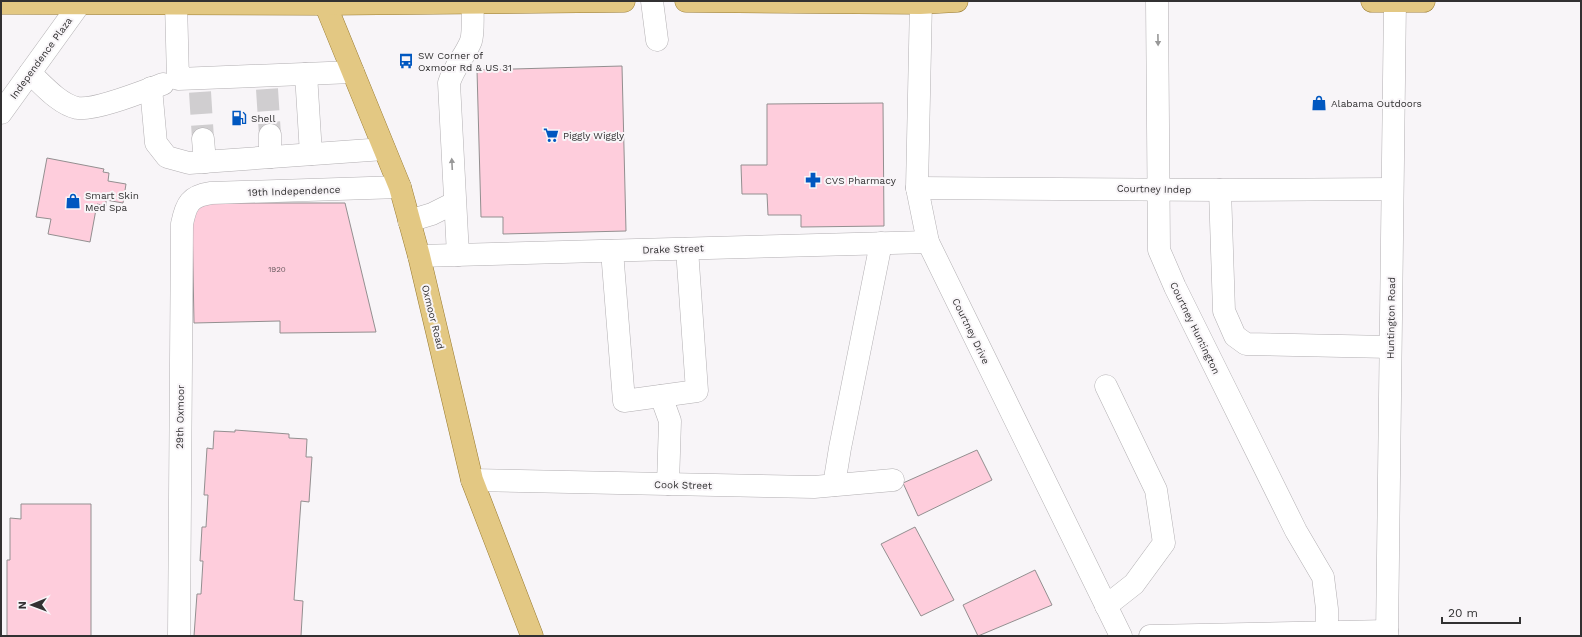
<svg xmlns="http://www.w3.org/2000/svg" width="1582" height="637" font-family="'Work Sans',sans-serif">
	<style>
		.building { fill: #fecddc; stroke: #938f90 }
		.lines { fill: none; stroke-linecap: round; stroke-linejoin: round }
		.minor-tunnel { stroke: #d0ced0; stroke-width: 22; stroke-dasharray: 22 11; stroke-linecap: butt }
		.minor-casing { stroke: #b2afb2; stroke-width: 23 }
		.major-casing { stroke: #997b31; stroke-width: 23 }
		.minor { stroke: #fff; stroke-width: 22 }
		.major { stroke: #e3c883; stroke-width: 22 }
		.oneway { fill: #989898 }
		.labels { text-anchor: middle; dominant-baseline: central; stroke-width: 4; stroke-linejoin: round; paint-order: stroke }
		.number-label { font-size: 8px; fill: #65585c }
		.poi-label { font-size: 10px; fill: #323132; stroke: #f8f5f8; text-anchor: start }
		.street-label { font-size: 10px; fill: #323132; stroke: #f8f5f8 }
	</style>
	<rect width="100%" height="100%" fill="#f8f5f8"/>
	<!-- building -->
	<g class="building">
		<path d="M622,66l4,165 -123,3v-17h-22l-4,-147z"/>
		<path d="M883,103l1,123 -83,1v-12h-33l-1,-21h-25l-1,-29h26v-61z"/>
		<path d="M47,158l57,11 -1,3 6,1 -1,8 18,3 -3,19 -17,-3v6l-9,-2 -7,38 -42,-8 3,-15 -15,-2z"/>
		<path d="M204,203h141l31,129 -96,1v-12l-86,2 -2,-107z"/>
		<path d="M235,430l54,4v4l18,1 -1,18h6l-3,45 -8,-1 -7,99 9,1 -2,35h-107l3,-42h4l2,-33h-3l2,-34h4l2,-32h-4l3,-47 6,1 1,-18 21,1z"/>
		<path d="M977,450l15,30 -74,36 -15,-33z"/>
		<path d="M21,504h70v132h-84v-76h3v-42l11,1z"/>
		<path d="M915,527l39,73 -33,16 -40,-72z"/>
		<path d="M1035,570l17,35 -74,31 -15,-31z"/>
	</g>
	<g class="lines">
		<!-- minor-tunnel -->
		<g class="minor-tunnel">
			<path d="M267,89l3,46"/>
			<path d="M200,92l3,47"/>
		</g>
		<!-- minor casing -->
		<g class="minor-casing">
			<g id="minor">
				<path d="M652,1l5,39"/>
				<path d="M921,1l-4,187 11,54 193,394"/>
				<path d="M1157,1l2,249 16,37 121,244 27,46 4,32v23"/>
				<path d="M176,3l2,76 175,-7"/>
				<path d="M30,73c13,12 29,31 47,35 18,3 67,-17 86,-24"/>
				<path d="M306,74l5,80"/>
				<path d="M151,88l5,55 11,14 22,6 195,-14"/>
				<path d="M1,113l80,-111"/>
				<path d="M270,135v22"/>
				<path d="M203,139l2,23"/>
				<path d="M917,188l303,2 172,-1"/>
				<path d="M1220,190l4,121 11,25 11,8 144,3"/>
				<path d="M409,221l23,-7 22,-11"/>
				<path d="M612,251l12,150 73,-10 -10,-142"/>
				<path d="M458,255l-9,-172c5,-16 16,-27 22,-42 3,-9 1,-28 2,-39"/>
				<path d="M419,256l509,-14"/>
				<path d="M661,396l9,25 -2,63"/>
				<path d="M472,480l342,7 79,-7"/>
				<path d="M834,485l6,-37 41,-205"/>
				<path d="M1106,606l28,-22 30,-41 -8,-53 -50,-104"/>
				<path d="M179,636l3,-412c4,-20 8,-28 29,-31l189,-6"/>
				<path d="M1150,636l237,-5"/>
				<path d="M1387,636l8,-635"/>
			</g>
		</g>
		<!-- major casing -->
		<g class="major-casing">
			<g id="major">
				<path d="M324,1l76,186 19,69 53,224 60,156"/>
				<path d="M686,1l234,2 37,-2"/>
				<path d="M1372,1h52"/>
				<path d="M1,3l324,1 299,-3"/>
			</g>
		</g>
		<!-- minor -->
		<use href="#minor" class="minor"/>
		<!-- major -->
		<use href="#major" class="major"/>
	</g>
	<!-- one-way arrows -->
	<defs><path id="oneway-solid" d="M-6-.8H1V-3.2L6.5 0L1 3.2V.8H-6Z"/></defs>
	<g class="oneway">
		<use href="#oneway-solid" transform="translate(1158 40) rotate(89)"/>
		<use href="#oneway-solid" transform="translate(452 164) rotate(-93)"/>
	</g>
	<!-- icons -->
	<defs>
		<g id="bus-bare" transform="scale(1.2)"><path d="M-5-6H5V4H4V6H2V4H-2V6H-4V4H-5ZM-3.5-4V0h7V-4ZM-3.5 1.2v1.5H-2V1.2ZM2 1.2v1.5H3.5V1.2Z" fill="#0057c0" stroke="#f8f5f8" stroke-width="2.5" paint-order="stroke"/></g>
		<g id="shop-bare" transform="scale(1.2)"><path d="M-5-2.5h2.3a2.7 3.5 0 0 1 5.4 0H5L5.5 6h-11ZM-1.5-2.5h3a1.5 2.3 0 0 0-3 0Z" fill="#0057c0" stroke="#f8f5f8" stroke-width="2.5" paint-order="stroke"/></g>
		<g id="fuel-bare" transform="scale(1.2)"><path d="M-5.5-6h7V0h2V4h1.3V-2.5L3-4.5l.8-.8L6-3V5H2.5V1h-1V6h-7ZM-4.2-4.7v3.2H.2V-4.7Z" fill="#0057c0" stroke="#f8f5f8" stroke-width="2.5" paint-order="stroke"/></g>
		<g id="supermarket-bare" transform="scale(1.2)"><path d="M-6-5.5h2.5l.6 2H6L4.5 2H-2.5L-4.4-4H-6ZM-1.5 3.2a1.3 1.3 0 1 0 .1 0ZM3 3.2a1.3 1.3 0 1 0 .1 0Z" fill="#0057c0" stroke="#f8f5f8" stroke-width="2.5" paint-order="stroke"/></g>
		<g id="pharmacy-bare" transform="scale(1.2)"><path d="M-2-6h4v4h4v4h-4v4h-4v-4h-4v-4h4Z" fill="#0057c0" stroke="#f8f5f8" stroke-width="2.5" paint-order="stroke"/></g>
	</defs>
	<g fill-rule="evenodd">
		<use href="#bus-bare" x="406" y="61"/>
		<use href="#shop-bare" x="1319" y="103"/>
		<use href="#fuel-bare" x="239" y="118"/>
		<use href="#supermarket-bare" x="551" y="135"/>
		<use href="#pharmacy-bare" x="813" y="180"/>
		<use href="#shop-bare" x="73" y="201"/>
	</g>
	<g class="labels">
		<!-- number labels -->
		<g class="number-label">
			<text x="277" y="269">1920</text>
		</g>
		<!-- poi labels -->
		<g class="poi-label">
			<text x="418" y="55">SW Corner of<tspan x="418" dy="12">Oxmoor Rd &amp; US 31</tspan></text>
			<text x="1331" y="103">Alabama Outdoors</text>
			<text x="251" y="118">Shell</text>
			<text x="563" y="135">Piggly Wiggly</text>
			<text x="825" y="180">CVS Pharmacy</text>
			<text x="85" y="195">Smart Skin<tspan x="85" dy="12">Med Spa</tspan></text>
		</g>
		<!-- street labels -->
		<g class="street-label">
			<text transform="translate(41 58) rotate(-54)">Independence Plaza</text>
			<text transform="translate(1154 189) rotate(1)">Courtney Indep</text>
			<text transform="translate(294 191) rotate(-2)">19th Independence</text>
			<text transform="translate(673 249) rotate(-2)">Drake Street</text>
			<text transform="translate(433 317) rotate(76)">Oxmoor Road</text>
			<text transform="translate(1391 318) rotate(-89)">Huntington Road</text>
			<text transform="translate(1195 328) rotate(64)">Courtney Huntington</text>
			<text transform="translate(971 331) rotate(64)">Courtney Drive</text>
			<text transform="translate(180 417) rotate(-89)">29th Oxmoor</text>
			<text transform="translate(683 485) rotate(1)">Cook Street</text>
		</g>
	</g>
	<!-- border -->
	<rect width="1582" height="637" fill="none" stroke="#323132" stroke-width="4"/>
	<!-- north arrow -->
	<g transform="translate(32 605) rotate(269)" stroke="#f8f5f8" stroke-width="3" paint-order="stroke">
	<path d="M0-3L7 15L0 10L-7 15Z" fill="#323132"/>
	<text y="-6" font-size="11" font-weight="bold" text-anchor="middle" fill="#323132">N</text>
	</g>
	<!-- scale -->
	<path d="M1442 617v6h78v-6" fill="none" stroke="#323132" stroke-width="2"/>
	<text x="1448" y="617" font-size="12" fill="#323132" stroke="#f8f5f8" stroke-width="3" paint-order="stroke">20 m</text>
</svg>
